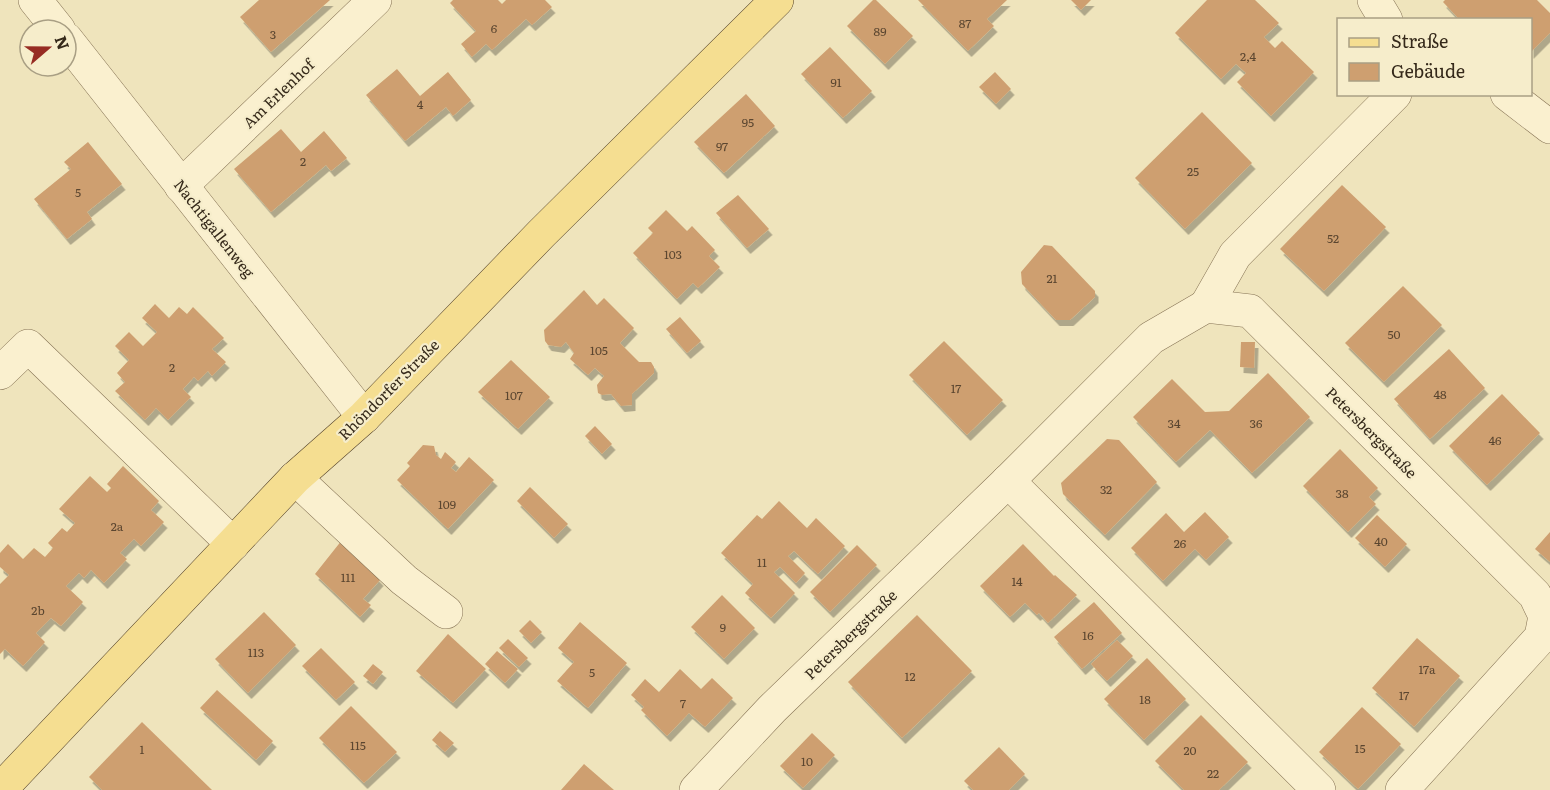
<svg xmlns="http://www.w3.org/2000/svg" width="1550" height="790" font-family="Literata,serif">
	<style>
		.building { fill: #ce9f70; filter: url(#shadow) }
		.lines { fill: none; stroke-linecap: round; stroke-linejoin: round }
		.minor-casing { stroke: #867355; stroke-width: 34 }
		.major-casing { stroke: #53412a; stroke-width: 34 }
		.minor { stroke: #faf0cf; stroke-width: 33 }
		.major { stroke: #f5de91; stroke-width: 33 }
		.labels { text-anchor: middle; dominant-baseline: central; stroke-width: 4.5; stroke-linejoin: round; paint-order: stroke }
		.number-label { font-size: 12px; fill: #5b4630 }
		.street-label { font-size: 15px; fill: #35291a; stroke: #f6edcb }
	</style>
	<defs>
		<filter id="shadow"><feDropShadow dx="3.5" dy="6" stdDeviation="0" flood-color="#0004"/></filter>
	</defs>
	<rect width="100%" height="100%" fill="#efe4bc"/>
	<!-- building -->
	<g class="building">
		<path d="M259,0h71l-59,52 -31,-35z"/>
		<path d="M453,0h45l4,4 4,-4h39l7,7 -20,18 -6,-6 -34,31 -6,-6 -14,13 -11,-13 15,-13 -26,-28z"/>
		<path d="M873,0h3l37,36 -28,28 -38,-38z"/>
		<path d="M918,0h89l-20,19 7,7 -26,25z"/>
		<path d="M1071,0h20l-10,10z"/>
		<path d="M1207,0h48l24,23 -15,14 11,11 7,-7 32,31 -43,44 -34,-34 9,-9 -10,-9 -15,15 -46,-46z"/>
		<path d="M1445,0h92l13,13v20l-20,20v-33h-70l-17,-18z"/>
		<path d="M830,47l42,44 -29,27 -42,-44z"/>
		<path d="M397,69l23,27 28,-24 23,28 -18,16 -7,-9 -41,34 -39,-46z"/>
		<path d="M995,72l16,17 -15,15 -17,-17z"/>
		<path d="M746,94l29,32 -51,47 -30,-31z"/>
		<path d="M1202,112l50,51 -67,66 -50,-51z"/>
		<path d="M281,129l20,23 23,-21 23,27 -16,13 -5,-6 -55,47 -37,-43z"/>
		<path d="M88,142l34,42 -35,28 5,7 -25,20 -33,-40 37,-30 -7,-7z"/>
		<path d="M1342,185l44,42 -62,64 -44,-42z"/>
		<path d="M738,195l31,34 -22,19 -31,-35z"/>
		<path d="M666,210l21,21 5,-5 23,24 -6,6 11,11 -22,21 -5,-5 -16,16 -44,-46 20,-20 -5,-5z"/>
		<path d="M1044,245l8,1 43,45v6l-25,23h-14l-34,-36 -1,-12z"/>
		<path d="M1403,286l39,39 -58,57 -39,-39z"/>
		<path d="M584,290l13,15 7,-7 30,30 -14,15 19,19h12l3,5v6l-22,21v11l-11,1 -10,-12 -9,1 -4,-2 -1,-8 7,-9 -9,-8 -7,7 -18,-16 4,-6 -8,-11 -5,5 -13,-2 -3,-4 -1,-11z"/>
		<path d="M155,304l14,14 10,-11 8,7 6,-7 31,31 -12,11 14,13 -14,14 -4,-5 -10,10 -4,-4 -11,12 8,8 -23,23 -12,-12 -11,12 -30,-29 10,-9 -8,-9 12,-13 -14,-14 14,-14 14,14 14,-14 -15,-14z"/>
		<path d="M680,317l21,24 -14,12 -21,-24z"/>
		<path d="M944,341l59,59 -36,35 -58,-60z"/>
		<path d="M1241,342h14l-1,26 -14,-1z"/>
		<path d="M1449,349l36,39 -55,51 -36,-40z"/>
		<path d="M511,360l39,37 -32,32 -40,-37z"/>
		<path d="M1268,373l42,44 -58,56 -42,-43 -34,32 -43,-45 39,-38 33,33 24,-1z"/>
		<path d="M1502,394l38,39 -53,52 -38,-39z"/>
		<path d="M595,426l17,18 -10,10 -17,-18z"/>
		<path d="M1107,439l12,1 38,42 -52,53 -42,-41 -2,-11z"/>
		<path d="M423,445l11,1 2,9 5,4 4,-7 11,10 -5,6 5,4 13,-15 25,23 -46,49 -51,-49 13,-14 -3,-3z"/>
		<path d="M1340,449l38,39 -9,9 7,7 -28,28 -45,-46z"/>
		<path d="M123,466l36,35 -8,9 13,12 -23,24 -7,-7 -14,14 7,6 -23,24 -13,-13 -7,8 -5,-5 -13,13 17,16 -22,24 -10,-8 -15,15 9,9 -22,24 -18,-17 -5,5v-70l9,-9 -9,-8v-14l8,-9 15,15 11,-11 11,9 8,-9 -5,-5 14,-15 5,4 8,-9 -16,-14 31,-33 17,16 4,-4 -4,-4z"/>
		<path d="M530,487l38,37 -14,14 -37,-37z"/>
		<path d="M779,501l28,27 9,-10 29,28 -27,28 -24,-23 -6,5 17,17 -9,10 -16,-16 -6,5 21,21 -24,25 -26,-25 8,-9 -32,-31 36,-38 5,4z"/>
		<path d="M1205,512l24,25 -23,23 -11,-11 -32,32 -32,-33 35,-35 18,19z"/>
		<path d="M1377,515l30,29 -22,23 -30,-29z"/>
		<path d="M1550,532v30l-15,-13z"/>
		<path d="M342,540l38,40 -17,19 8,6 -11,12 -45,-43z"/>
		<path d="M1023,544l31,32 1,-1 22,20 -29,28 -9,-10 -2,2 -12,-12 -15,14 -30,-31z"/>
		<path d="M857,545l20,20 -47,47 -20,-20z"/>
		<path d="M722,595l33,33 -31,31 -33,-32z"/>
		<path d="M1094,602l28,31 -40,36 -28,-32z"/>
		<path d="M264,612l32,33 -48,48 -33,-34z"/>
		<path d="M917,615l55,56 -70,67 -54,-56z"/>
		<path d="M530,620l12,12 -11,11 -12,-12z"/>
		<path d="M580,622l47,41 -39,45 -31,-27 17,-19 -16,-14z"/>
		<path d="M448,634l38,35 -33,34 -37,-32z"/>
		<path d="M1417,638l43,38 -46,51 -42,-39z"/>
		<path d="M508,639l20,19 -9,9 -20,-19z"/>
		<path d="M1117,640l16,16 -26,25 -16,-17z"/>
		<path d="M321,648l34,34 -19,18 -34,-34z"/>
		<path d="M497,651l21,18 -13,14 -20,-19z"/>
		<path d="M1147,658l39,41 -42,41 -40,-41z"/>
		<path d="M373,664l10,8 -10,12 -10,-8z"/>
		<path d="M680,669l21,20 11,-11 21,20 -28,29 -16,-14 -22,23 -26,-26 3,-3 -13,-12 14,-16 14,13z"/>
		<path d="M217,690l56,51 -17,19 -56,-52z"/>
		<path d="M351,706l46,46 -33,31 -45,-45z"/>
		<path d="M1362,707l39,37 -43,45 -39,-37z"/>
		<path d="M1201,715l47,47 -29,28h-35l-29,-29z"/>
		<path d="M142,722l70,68h-110l-13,-13z"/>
		<path d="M440,731l14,12 -9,9 -13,-12z"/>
		<path d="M812,733l23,22 -32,33 -23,-22z"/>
		<path d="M999,747l26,27 -16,16h-36l-9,-9z"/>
		<path d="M584,764l30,26h-53z"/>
	</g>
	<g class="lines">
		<!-- minor casing -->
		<g class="minor-casing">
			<g id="minor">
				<path d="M35,0l24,30"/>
				<path d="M1374,0l12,20"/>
				<path d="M66,39l298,378"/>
				<path d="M1507,94l43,33"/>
				<path d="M181,186l194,-186"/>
				<path d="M1206,306l29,-51 160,-161"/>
				<path d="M0,373l28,-27 205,198"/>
				<path d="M295,478l109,102 42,32"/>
				<path d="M1008,481l311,309"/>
				<path d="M696,790l76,-81 236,-228 143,-143 55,-32 44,5 285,284 10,21 -4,21 -139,153"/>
			</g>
		</g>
		<!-- major casing -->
		<g class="major-casing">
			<path id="major" d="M0,790l295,-312 69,-61 177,-183 236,-234"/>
		</g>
		<!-- minor -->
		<use href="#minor" class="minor"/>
		<!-- major -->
		<use href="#major" class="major"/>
	</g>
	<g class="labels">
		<!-- number labels -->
		<g class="number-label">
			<text x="965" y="23">87</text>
			<text x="494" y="28">6</text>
			<text x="880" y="31">89</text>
			<text x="273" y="34">3</text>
			<text x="1248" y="56">2,4</text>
			<text x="836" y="82">91</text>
			<text x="420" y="104">4</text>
			<text x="748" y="122">95</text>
			<text x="722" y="146">97</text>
			<text x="303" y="161">2</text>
			<text x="1193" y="171">25</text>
			<text x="78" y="192">5</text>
			<text x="1333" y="238">52</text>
			<text x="673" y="254">103</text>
			<text x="1052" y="278">21</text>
			<text x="1394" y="334">50</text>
			<text x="599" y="350">105</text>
			<text x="172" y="367">2</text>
			<text x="956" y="388">17</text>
			<text x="1440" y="394">48</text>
			<text x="514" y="395">107</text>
			<text x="1174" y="423">34</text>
			<text x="1256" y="423">36</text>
			<text x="1495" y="440">46</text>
			<text x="1106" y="489">32</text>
			<text x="1342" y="493">38</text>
			<text x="447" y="504">109</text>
			<text x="117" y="526">2a</text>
			<text x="1381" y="541">40</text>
			<text x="1180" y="543">26</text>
			<text x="762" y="562">11</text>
			<text x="348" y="577">111</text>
			<text x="1017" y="581">14</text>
			<text x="38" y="610">2b</text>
			<text x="723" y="627">9</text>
			<text x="1088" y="635">16</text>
			<text x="256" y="652">113</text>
			<text x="1427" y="669">17a</text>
			<text x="592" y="672">5</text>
			<text x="910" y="676">12</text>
			<text x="1404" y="695">17</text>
			<text x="1145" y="699">18</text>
			<text x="683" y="703">7</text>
			<text x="358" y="745">115</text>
			<text x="1360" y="748">15</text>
			<text x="142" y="749">1</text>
			<text x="1190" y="750">20</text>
			<text x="807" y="761">10</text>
			<text x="1213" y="773">22</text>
		</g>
		<!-- street labels -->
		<g class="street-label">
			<text transform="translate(278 93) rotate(-44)">Am Erlenhof</text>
			<text transform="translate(215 228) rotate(52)">Nachtigallenweg</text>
			<text transform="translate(388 389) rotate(-45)">Rhöndorfer Straße</text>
			<text transform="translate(1372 432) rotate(45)">Petersbergstraße</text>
			<text transform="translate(850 634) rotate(-44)">Petersbergstraße</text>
		</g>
	</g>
	<!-- legend -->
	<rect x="1337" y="18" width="195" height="78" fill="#f6edcb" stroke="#a99f84" stroke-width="1.5"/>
	<rect x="1349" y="38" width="30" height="9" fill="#f5de91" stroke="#a99f84" stroke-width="1.5"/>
	<text x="1391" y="48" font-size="18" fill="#35291a">Straße</text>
	<rect x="1349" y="63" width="30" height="18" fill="#ce9f70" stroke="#a99f84" stroke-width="1.5"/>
	<text x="1391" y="78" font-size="18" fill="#35291a">Gebäude</text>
	<!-- north arrow -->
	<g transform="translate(48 48) rotate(70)"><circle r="28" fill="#f6edcb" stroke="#a99f84" stroke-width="1.5"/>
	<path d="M0-4.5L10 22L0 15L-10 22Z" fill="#972c23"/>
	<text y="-9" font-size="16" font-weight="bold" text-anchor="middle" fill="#35291a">N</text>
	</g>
</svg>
